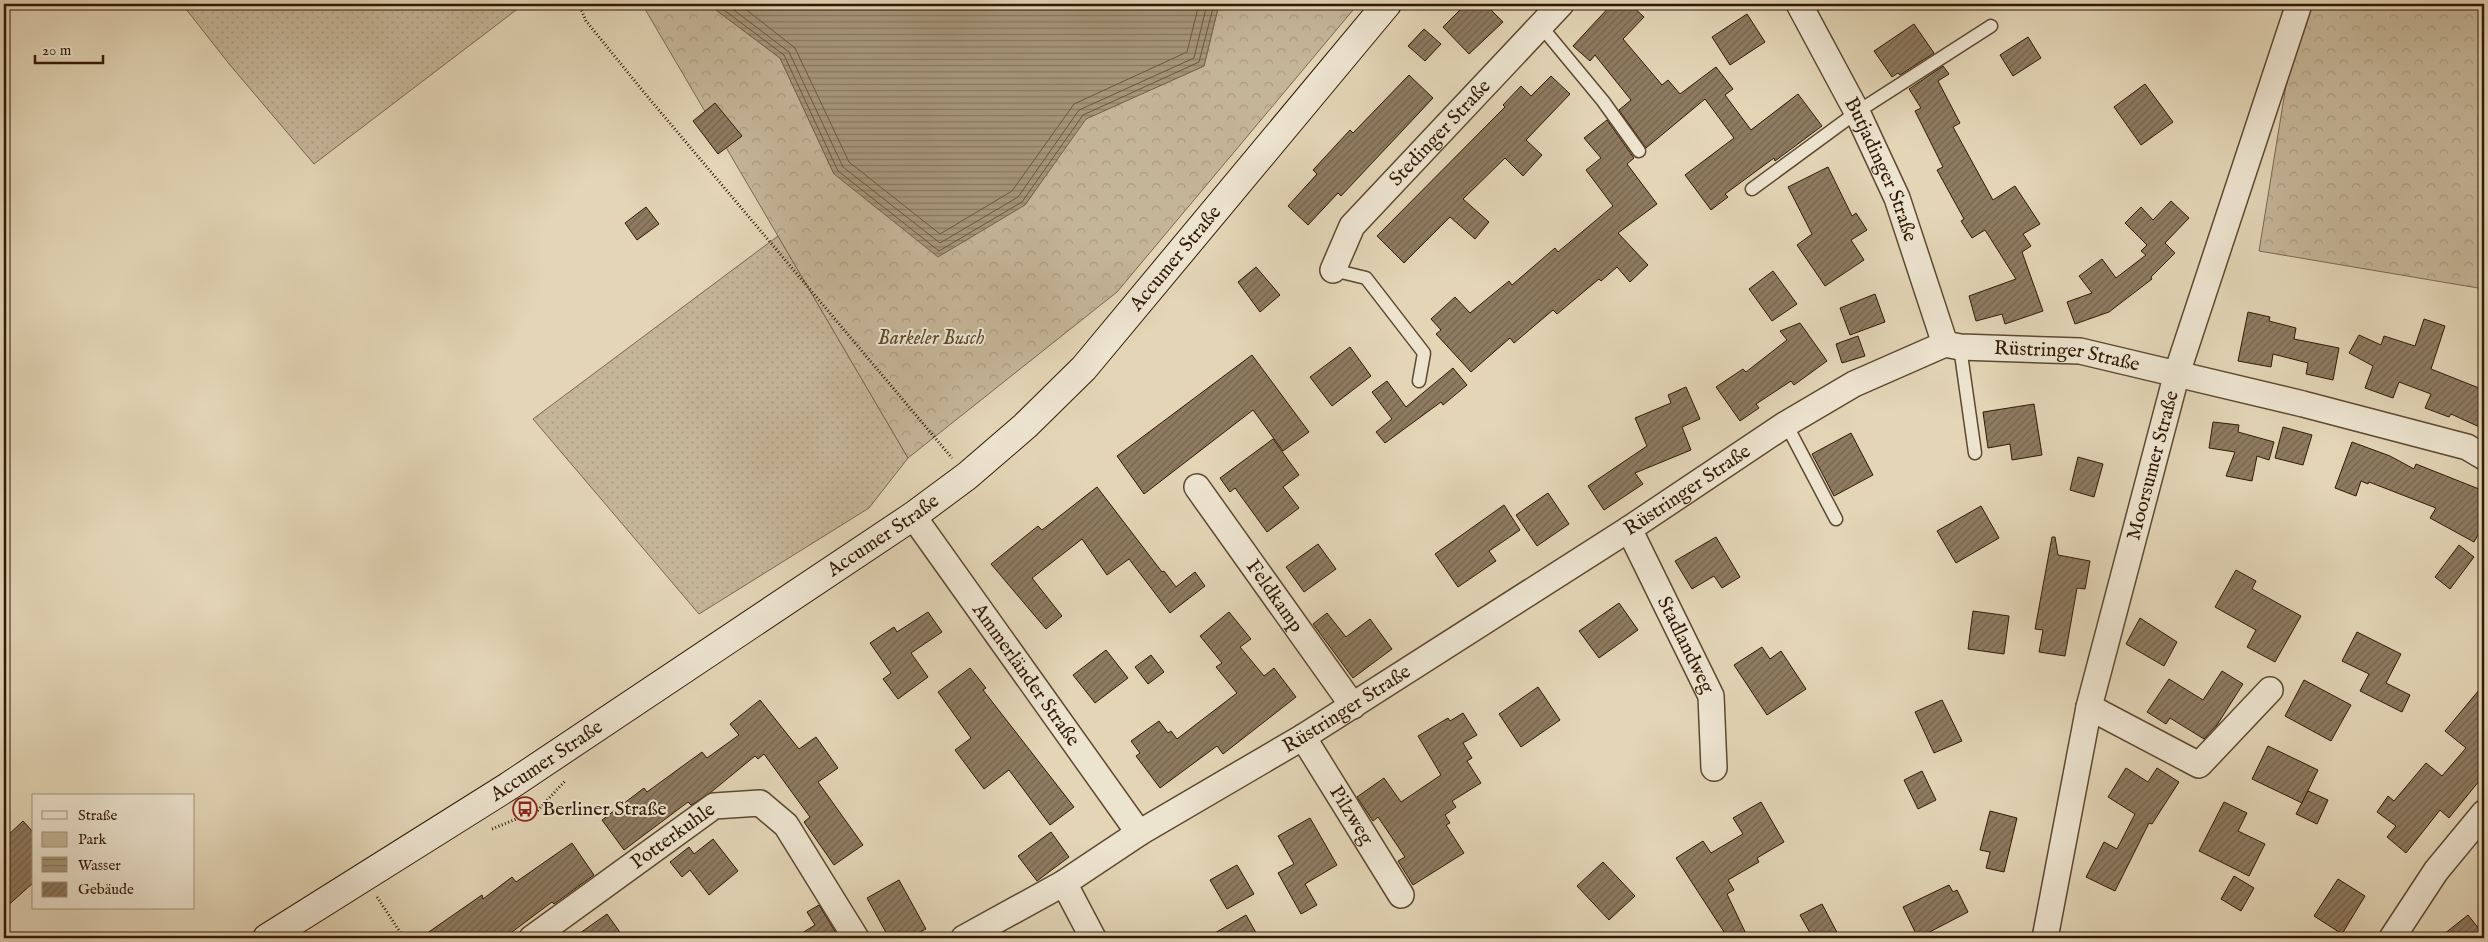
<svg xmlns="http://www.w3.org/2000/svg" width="2488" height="942" font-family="'IM FELL English',serif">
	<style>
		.green { fill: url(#green-dots); stroke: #7b674e }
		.forest { fill: url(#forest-crowns); stroke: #7b674e }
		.water { fill: url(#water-rules); stroke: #77634a }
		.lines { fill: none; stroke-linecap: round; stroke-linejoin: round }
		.shore { stroke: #6c573e; stroke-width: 1 }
		.building { fill: url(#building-hatch); stroke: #311904 }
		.lane-casing { stroke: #5e4830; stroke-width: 15 }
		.street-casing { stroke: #5e4830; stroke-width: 28 }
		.secondary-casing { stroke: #311904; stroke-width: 30 }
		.path { stroke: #311904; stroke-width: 3; stroke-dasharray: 1 2.5; stroke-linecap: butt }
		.lane { stroke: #ede4d0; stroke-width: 12 }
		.street { stroke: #ede4d0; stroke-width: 25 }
		.secondary { stroke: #ede4d0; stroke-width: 28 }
		.labels { text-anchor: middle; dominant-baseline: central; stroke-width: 4; stroke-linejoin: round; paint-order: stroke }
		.street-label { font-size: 20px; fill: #311904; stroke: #ede4d0 }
		.park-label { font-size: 20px; font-style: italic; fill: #5d4830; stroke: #ede4d0 }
		.poi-label { font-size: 20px; fill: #311904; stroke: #ede4d0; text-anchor: start }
	</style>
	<defs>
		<pattern id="green-dots" width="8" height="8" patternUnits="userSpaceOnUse" patternTransform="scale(1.25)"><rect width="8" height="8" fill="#c5b598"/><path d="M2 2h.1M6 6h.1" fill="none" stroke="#aa9b81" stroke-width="1.8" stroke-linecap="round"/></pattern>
		<pattern id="forest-crowns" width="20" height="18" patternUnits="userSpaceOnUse" patternTransform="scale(1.25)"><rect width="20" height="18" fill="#c5b598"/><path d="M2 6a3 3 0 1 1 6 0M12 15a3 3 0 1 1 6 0" fill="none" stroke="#aa9b81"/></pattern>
		<pattern id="water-rules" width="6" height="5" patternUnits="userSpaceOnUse" patternTransform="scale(1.25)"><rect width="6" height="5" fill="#a69579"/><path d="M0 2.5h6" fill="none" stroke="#887961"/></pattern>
		<pattern id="building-hatch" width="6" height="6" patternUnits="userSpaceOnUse" patternTransform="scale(1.25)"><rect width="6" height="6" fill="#8e7b61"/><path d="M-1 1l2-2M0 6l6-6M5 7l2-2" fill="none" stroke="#75644e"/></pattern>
	</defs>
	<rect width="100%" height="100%" fill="#e3d5b6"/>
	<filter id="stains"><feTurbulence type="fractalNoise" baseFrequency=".004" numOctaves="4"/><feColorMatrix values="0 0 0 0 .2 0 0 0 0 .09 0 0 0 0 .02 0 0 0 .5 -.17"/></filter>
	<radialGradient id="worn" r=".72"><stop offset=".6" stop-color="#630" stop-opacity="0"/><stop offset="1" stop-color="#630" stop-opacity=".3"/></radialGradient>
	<!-- green -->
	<g class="green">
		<path d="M182,4h342l-210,160 -84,-99z"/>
		<path d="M778,236l130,222 -39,50 -170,106 -166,-195z"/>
	</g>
	<!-- forest -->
	<g class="forest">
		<path d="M642,4h66l72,54 54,116 191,31 60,-86 119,-53 15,-62h139l-241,288 -209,166z"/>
		<path d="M2309,4h175v285l-225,-38 30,-184z"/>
	</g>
	<!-- water -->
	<path class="water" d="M708,4h511l-15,62 -118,53 -61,86 -87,52 -104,-83 -54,-116z"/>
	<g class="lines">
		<!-- shore -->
		<g class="shore">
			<path d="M716,4l68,51 54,116 101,80 83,-49 61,-87 116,-53 15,-58"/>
			<path d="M726,4l63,48 54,115 97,76 78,-46 61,-87 115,-52 13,-54"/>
			<path d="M739,4l56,44 54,114 91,72 72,-43 62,-87 113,-52 12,-48"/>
		</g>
	</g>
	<!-- building -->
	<g class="building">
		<path d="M1466,4h19l18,18 -34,32 -26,-27z"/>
		<path d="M1612,4h18l14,13 -21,22 39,46 6,-5 12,14 36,-27 17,22 -8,6 26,35 47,-36 24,32 -47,35 -1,-3 -49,36 3,3 -17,13 -26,-35 49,-37 -29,-39 -59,49 -27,-38 12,-10 -36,-45 -5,6 -17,-15z"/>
		<path d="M1747,14l18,28 -35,23 -18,-28z"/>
		<path d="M1914,24l20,29 -34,22 -2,-2 -6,4 -18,-26z"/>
		<path d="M1424,29l17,15 -16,17 -17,-15z"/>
		<path d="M2028,37l13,21 -28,18 -13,-21z"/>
		<path d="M1943,66l6,8 -11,7 22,42 -7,4 40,73 22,-14 25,38 -17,10 8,12 -9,6 21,59 -38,13 -3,-10 -26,7 -7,-25 47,-17 -31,-49 -13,8 -11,-17 3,-2 -27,-49 6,-3 -28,-56 6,-3 -12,-19z"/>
		<path d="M1409,75l24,23 -92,98 -3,-3 -30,32 -20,-19 29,-32 -4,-4 37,-40 3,3z"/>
		<path d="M1551,76l19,18 -44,46 16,15 -19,21 -18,-18 -42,41 26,23 -14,17 -25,-22 -46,46 -27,-27 128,-129 -2,-2 18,-19 10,10z"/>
		<path d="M2145,84l28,38 -32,23 -27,-38z"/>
		<path d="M715,103l27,33 -24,18 -25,-33z"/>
		<path d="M1607,120l27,38 -7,6 30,40 -39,29 30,32 -18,17 -13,-15 -16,14 -2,-2 -42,35 -4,-4 -39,33 -4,-5 -39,34 -35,-38 5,-4 -10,-11 24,-22 15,16 39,-32 3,4 43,-37 3,4 55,-46 -27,-36 15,-12 -17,-20z"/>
		<path d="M1828,167l24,49 4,-3 11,17 -16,10 13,20 -39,26 -28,-41 15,-11 -24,-47z"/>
		<path d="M2171,201l18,17 -24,25 10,10 -24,24 1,2 -43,33 -34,12 -8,-22 25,-9 -13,-17 23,-17 14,19 30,-23 -5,-4 6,-6 -22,-22 16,-16 12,13z"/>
		<path d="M646,207l13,17 -22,16 -12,-17z"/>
		<path d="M1256,267l24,28 -20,17 -22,-30z"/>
		<path d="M1773,271l24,33 -25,17 -23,-32z"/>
		<path d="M1875,294l10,28 -35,13 -10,-27z"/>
		<path d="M2248,312l22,5 -1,4 27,7 -2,11 45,9 -6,32 -27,-6 2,-11 -35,-9 -2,13 -33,-6z"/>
		<path d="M2424,319l21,7 -14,43 53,21v39l-33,-15 -2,3 -24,-9 6,-14 -32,-12 -6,16 -28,-10 8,-22 -24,-13 10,-18 22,10 3,-9 31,10z"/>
		<path d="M1800,323l27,38 -33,24 -3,-4 -35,23 3,4 -19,13 -24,-34 27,-18 3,3 41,-32 -7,-9z"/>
		<path d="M1858,336l7,20 -23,7 -6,-19z"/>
		<path d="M1350,347l21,29 -39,30 -22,-29z"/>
		<path d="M1252,355l57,77 -26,19 -30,-41 -109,84 -27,-38z"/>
		<path d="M1453,368l14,17 -24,20 -2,-3 -56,41 -9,-11 16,-13 -20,-27 15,-11 19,26z"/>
		<path d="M1686,387l14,32 -18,8 9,23 -56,23 8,11 -39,26 -16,-24 59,-40 -12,-28 36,-15 -3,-8z"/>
		<path d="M2034,404l8,51 -30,5 -2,-16 -22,4 -5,-36z"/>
		<path d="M2213,422l26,3 -1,7 36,10 -5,18 -12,-4 -5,25 -26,-5 9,-24 -26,-4z"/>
		<path d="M2283,427l29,8 -9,30 -28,-7z"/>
		<path d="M1851,433l22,42 -39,21 -22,-42z"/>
		<path d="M1273,439l26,36 -16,12 16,21 -32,24 -32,-44 -5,4 -10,-14z"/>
		<path d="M2352,442l38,14 24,13 2,-5 68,27v33l-10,18 -44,-24 6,-10 -67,-26 -1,2 -7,-3 -5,15 -21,-8z"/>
		<path d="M2078,457l25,7 -9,33 -24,-7z"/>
		<path d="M1097,487l65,85 2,-1 12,16 19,-15 10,14 -35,27 -41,-54 -22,16 -25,-36 -50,39 30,38 -16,13 -55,-65 47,-38 4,4z"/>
		<path d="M1548,493l21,31 -32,22 -21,-31z"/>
		<path d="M1504,505l16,25 -31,21 7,10 -38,26 -23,-33z"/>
		<path d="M1981,506l18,32 -43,25 -19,-32z"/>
		<path d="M1716,537l24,40 -18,11 -8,-12 -22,13 -17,-28z"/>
		<path d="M2052,537h3l3,18 32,6 -5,28 -8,-1 -12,68 -26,-4 4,-22 -8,-1z"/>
		<path d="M1318,544l18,25 -32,23 -18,-25z"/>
		<path d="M2459,545l15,12 -24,32 -15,-12z"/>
		<path d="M2236,570l20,11 -4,8 49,27 -26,46 -28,-15 9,-17 -41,-23z"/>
		<path d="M1619,603l19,27 -39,28 -20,-27z"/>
		<path d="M1973,611l36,5 -5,38 -36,-5z"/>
		<path d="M928,612l14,20 -31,21 17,24 -30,22 -15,-20 8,-6 -21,-30 24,-16 3,5z"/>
		<path d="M1229,612l22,27 -11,8 24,29 10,-8 22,29 -73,57 -6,-8 -57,42 -24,-32 4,-3 -9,-12 28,-20 9,12 3,-2 6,8 60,-46 -21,-26 6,-4 -22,-27z"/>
		<path d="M1327,613l19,24 24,-18 22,30 -39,29 -40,-54z"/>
		<path d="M2140,618l37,24 -13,24 -38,-22z"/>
		<path d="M2357,632l44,22 -15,29 24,12 -8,17 -42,-21 9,-17 -27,-13z"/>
		<path d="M1762,647l8,12 11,-8 25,38 -39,26 -33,-50z"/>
		<path d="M1106,650l22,28 -33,25 -22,-28z"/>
		<path d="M1151,655l13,17 -16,12 -13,-17z"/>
		<path d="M970,668l16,20 -3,2 91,117 -24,18 -41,-55 -25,19 -29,-39 16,-12 -33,-46z"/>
		<path d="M2222,671l21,13 -26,41 -13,14 -34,-21 -4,6 -19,-12 22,-33 34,21z"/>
		<path d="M2304,680l47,25 -20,36 -46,-25z"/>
		<path d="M2484,684v91l-35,43 -9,-8 -34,43 -19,-16 9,-11 -19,-14 11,-16 6,5 32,-38 16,13 24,-28 -21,-17z"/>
		<path d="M1538,687l22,33 -39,27 -22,-33z"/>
		<path d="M760,700l39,49 17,-12 22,31 -20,14 45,63 -29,20 -30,-43 6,-5 -46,-63 -6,5 -3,-3 -45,37 -19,12 -3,-3 -64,48 -22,-30 42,-32 3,4 55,-40 5,6 32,-23 -9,-11z"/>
		<path d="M1942,700l20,41 -28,12 -19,-41z"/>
		<path d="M1463,713l14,22 -14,8 9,15 -5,3 14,22 -29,18 4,6 -11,8 5,8 -4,2 18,28 -51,32 -15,-24 7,-4 -27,-40 -5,4 -16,-24 27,-19 17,24 40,-27 -23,-39 30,-18 2,3z"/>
		<path d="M2268,746l50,24 -16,33 -50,-24z"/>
		<path d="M2126,768l22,14 9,-14 22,14 -27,42 -3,-1 -34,68 -29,-14 18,-35 13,7 18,-35 -27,-17z"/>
		<path d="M1922,771l14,29 -18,9 -14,-29z"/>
		<path d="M2308,791l20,9 -11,24 -21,-10z"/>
		<path d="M1761,802l23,40 -27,16 2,4 -31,18 6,10 -7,4 21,44h-20l-52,-80 27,-17 8,12 32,-19 -10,-16z"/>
		<path d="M2224,802l23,11 -9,18 27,13 -16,32 -50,-25z"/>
		<path d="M1990,811l27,7 -13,54 -18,-4 4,-16 -10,-2z"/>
		<path d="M1310,818l27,47 -32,19 12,21 -16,9 -23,-41 16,-9 -16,-28z"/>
		<path d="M23,821l11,12v49l-30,27v-70z"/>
		<path d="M1051,832l18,25 -32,24 -19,-25z"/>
		<path d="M713,839l25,32 -29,24 -19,-25 -8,7 -12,-15 19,-15 5,7z"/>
		<path d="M572,843l22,32 -40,29 -2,-2 -48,36h-84l62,-43 1,4 29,-22 4,5z"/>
		<path d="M1603,862l32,34 -26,24 -32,-34z"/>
		<path d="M1237,865l17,29 -27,15 -17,-29z"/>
		<path d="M2234,876l20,12 -13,23 -20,-12z"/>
		<path d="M2338,879l27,17 -23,38 -28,-18z"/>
		<path d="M899,880l27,49 -18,9h-19l-22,-40z"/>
		<path d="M1949,885l4,7 4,-2 11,22 -50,26 -15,-31z"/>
		<path d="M1822,904l18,34h-27l-13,-23z"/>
		<path d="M819,905l20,33h-45l21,-13 -8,-13z"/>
		<path d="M607,914l17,24h-51z"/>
		<path d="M1246,915l13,23h-53z"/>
		<path d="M2468,915l16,20v3h-45z"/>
	</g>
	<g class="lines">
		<!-- lane casing -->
		<g class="lane-casing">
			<g id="lane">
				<path d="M1540,25l63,76 36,50"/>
				<path d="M1752,189l105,-77 134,-86"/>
				<path d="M1333,270l33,8 58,75 -5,28"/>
				<path d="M1960,347l15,106"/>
				<path d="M1786,424l50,95"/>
			</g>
		</g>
		<!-- street casing -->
		<g class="street-casing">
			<g id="street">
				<path id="s1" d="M1799,4l58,108 40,86 48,146"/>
				<path id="s2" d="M1333,270l19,-44 209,-222"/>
				<path id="s3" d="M1197,487l156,219"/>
				<path id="s4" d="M913,516l226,317"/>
				<path id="s5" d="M1629,529l82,167 3,72"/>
				<path d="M2089,707l110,58 71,-75"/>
				<path id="s6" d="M1303,737l98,158"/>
				<path d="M1064,883l29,55"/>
				<path id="s7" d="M532,938l182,-132 46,-3 26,22 70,113"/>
				<path id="s8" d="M964,938l100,-55 75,-50 164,-96 326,-208 157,-105 68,-40 91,-40 15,3 120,4 223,53 164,43 17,10"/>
				<path id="s9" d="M2045,938l44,-231 88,-334 122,-369"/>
				<path d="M2392,938l44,-67 48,-58"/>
			</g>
		</g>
		<!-- secondary casing -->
		<g class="secondary-casing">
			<g id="secondary">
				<path id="s10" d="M267,938l242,-152 404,-270 54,-40 58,-50 59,-58 303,-364"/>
			</g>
		</g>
		<!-- path -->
		<g class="path">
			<path d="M579,4l7,17 61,75 305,362"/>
			<path d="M492,829l46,-19 28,-30"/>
			<path d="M377,897l27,41"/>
		</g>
		<!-- lane -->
		<use href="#lane" class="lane"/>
		<!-- street -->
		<use href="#street" class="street"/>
		<!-- secondary -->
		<use href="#secondary" class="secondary"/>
	</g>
	<!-- icons -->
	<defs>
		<g id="bus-ring" transform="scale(1.25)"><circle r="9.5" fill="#ede4d0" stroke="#8f2418" stroke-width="1.5"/><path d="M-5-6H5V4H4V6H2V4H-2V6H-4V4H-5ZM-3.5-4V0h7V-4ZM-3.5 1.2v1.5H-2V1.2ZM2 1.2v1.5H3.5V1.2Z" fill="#8f2418"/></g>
	</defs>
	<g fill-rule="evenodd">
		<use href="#bus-ring" x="525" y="809"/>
	</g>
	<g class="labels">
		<!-- street labels -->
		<g class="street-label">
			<text stroke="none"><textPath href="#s2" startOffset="176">Stedinger Straße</textPath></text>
			<text stroke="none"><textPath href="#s1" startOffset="185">Butjadinger Straße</textPath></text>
			<text stroke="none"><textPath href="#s10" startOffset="1141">Accumer Straße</textPath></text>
			<text stroke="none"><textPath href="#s8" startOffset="1271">Rüstringer Straße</textPath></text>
			<text stroke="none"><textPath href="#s9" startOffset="485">Moorsumer Straße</textPath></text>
			<text stroke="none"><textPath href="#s8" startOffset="851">Rüstringer Straße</textPath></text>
			<text stroke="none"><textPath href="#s10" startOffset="736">Accumer Straße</textPath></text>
			<text stroke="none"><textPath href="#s3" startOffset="134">Feldkamp</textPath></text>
			<text stroke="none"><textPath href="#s5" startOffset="129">Stadlandweg</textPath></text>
			<text stroke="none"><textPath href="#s4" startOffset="195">Ammerländer Straße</textPath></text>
			<text stroke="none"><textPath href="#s8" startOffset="446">Rüstringer Straße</textPath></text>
			<text stroke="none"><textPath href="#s10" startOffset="331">Accumer Straße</textPath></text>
			<text stroke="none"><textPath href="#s6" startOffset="92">Pilzweg</textPath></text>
			<text stroke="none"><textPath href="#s7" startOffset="174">Potterkuhle</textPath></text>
		</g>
		<!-- park labels -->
		<g class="park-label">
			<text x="931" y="338">Barkeler Busch</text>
		</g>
		<!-- poi labels -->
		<g class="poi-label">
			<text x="542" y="809">Berliner Straße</text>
		</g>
	</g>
	<!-- margin -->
	<rect width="2488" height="942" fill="none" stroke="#e3d5b6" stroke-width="20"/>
	<rect x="5" y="5" width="2478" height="932" fill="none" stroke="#311904" stroke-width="2.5"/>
	<rect x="10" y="10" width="2468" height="922" fill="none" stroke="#311904"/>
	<!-- legend -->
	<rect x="32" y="794" width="162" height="115" fill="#ede4d0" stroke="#a2937e"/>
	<rect x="42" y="811" width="25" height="8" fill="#ede4d0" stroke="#a2937e"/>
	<text x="78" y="820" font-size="15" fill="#311904">Straße</text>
	<rect x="42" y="832" width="25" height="15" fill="#c5b598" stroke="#a2937e"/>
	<text x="78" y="844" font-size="15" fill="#311904">Park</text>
	<rect x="42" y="857" width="25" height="15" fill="url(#water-rules)" stroke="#a2937e"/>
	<text x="78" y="870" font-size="15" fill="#311904">Wasser</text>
	<rect x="42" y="882" width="25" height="15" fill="url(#building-hatch)" stroke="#a2937e"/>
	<text x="78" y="894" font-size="15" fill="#311904">Gebäude</text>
	<!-- scale -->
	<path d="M35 55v8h68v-8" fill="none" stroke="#311904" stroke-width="2.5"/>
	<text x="42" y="55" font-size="15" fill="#311904" stroke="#ede4d0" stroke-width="4" paint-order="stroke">20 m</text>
	<rect width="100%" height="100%" filter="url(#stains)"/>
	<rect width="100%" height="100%" fill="url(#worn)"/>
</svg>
